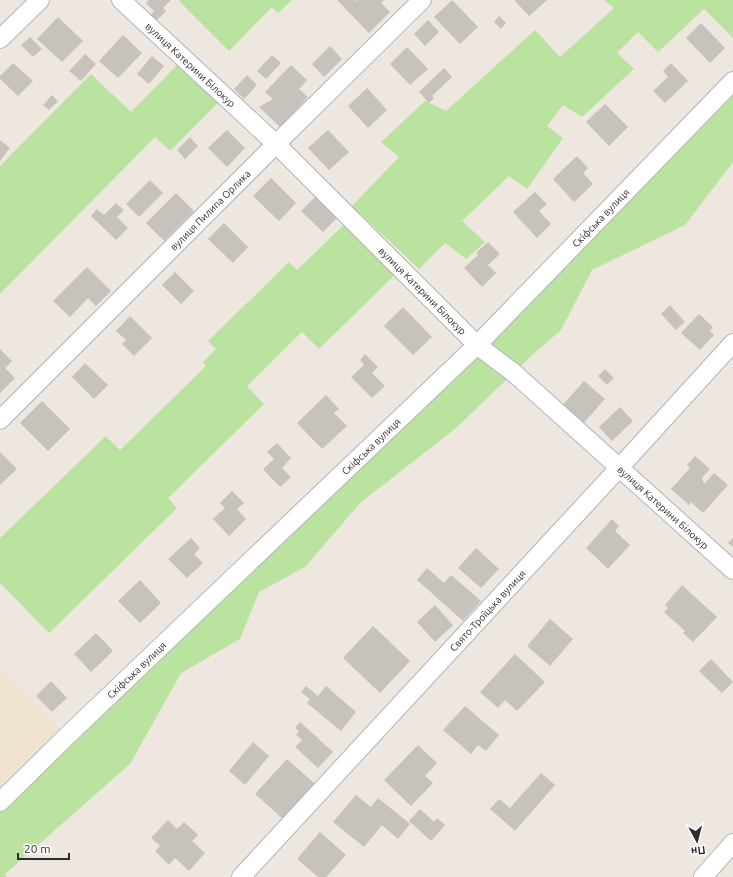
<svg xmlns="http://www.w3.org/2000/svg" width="733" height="877" font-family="Ubuntu,sans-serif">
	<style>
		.education { fill: #efe3d0 }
		.green { fill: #b9e39e }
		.building { fill: #c7c2bb }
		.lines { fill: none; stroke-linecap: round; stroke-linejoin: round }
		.street-casing { stroke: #b0b3bd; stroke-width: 20 }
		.street { stroke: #fff; stroke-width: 18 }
		.labels { text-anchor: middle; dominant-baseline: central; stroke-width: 3; stroke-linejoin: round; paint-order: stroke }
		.street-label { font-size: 10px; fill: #2d2d2d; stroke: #fff }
	</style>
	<rect width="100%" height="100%" fill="#eee7e0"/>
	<!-- education -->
	<path class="education" d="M0,669l67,67 -67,66z"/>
	<!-- green -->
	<g class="green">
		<path d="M180,0h112l-14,13 -6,-6 -43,44 -50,-50z"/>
		<path d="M604,0h129v38l-29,-29 -46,43 -20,-20 -21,21 17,16 -52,48 -19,-12 -16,21 16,12 -36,51 -18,-13 -47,45 23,21 -19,17 -21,-16 -26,26 -67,-63 47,-49 -18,-15 44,-41 21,10 89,-81 25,27 54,-49z"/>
		<path d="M185,57l40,39 -55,55 -15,-14 -155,157v-128l91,-92 40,38z"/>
		<path d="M733,81v81l-48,63 -93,45 -31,60 -31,27 -75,72 -95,74 -55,64 -46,25 -19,47 -59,34 -51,91 -125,110 1,3h-6v-75z"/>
		<path d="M353,216l50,51 -84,82 -17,-17 -55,54 17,18 -96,94 9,10 -128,125 -49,-50v-45l106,-102 14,14 86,-84 -3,-4 13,-13 -8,-8 81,-79 8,8z"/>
	</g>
	<!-- building -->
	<g class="building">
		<path d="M149,0h22l-8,8 3,3 -11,11 -6,-6 5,-5 -8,-8z"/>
		<path d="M337,0h17l1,1 2,-1h27l-3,3 9,9 -21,21z"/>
		<path d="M452,0l26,27 -18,17 -26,-27z"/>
		<path d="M516,0h31l-18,16 -14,-15z"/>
		<path d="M499,16l7,7 -5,6 -7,-7z"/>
		<path d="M58,17l25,24 -21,21 -25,-23z"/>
		<path d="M428,20l11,12 -14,14 -11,-12z"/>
		<path d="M701,23l24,25 -15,15 -24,-25z"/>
		<path d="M123,35l19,18 -24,25 -19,-17z"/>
		<path d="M30,37l12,12 -9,8 -12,-12z"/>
		<path d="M330,46l12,13 -18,18 -12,-13z"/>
		<path d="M407,47l21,22 -18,16 -20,-21z"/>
		<path d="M85,54l11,10 -15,17 -12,-10z"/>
		<path d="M272,55l9,8 -15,16 -9,-8z"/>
		<path d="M152,56l12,10 -15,18 -12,-10z"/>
		<path d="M13,63l20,18 -15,15 -18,-17v-3z"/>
		<path d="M671,63l17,18 -23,22 -12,-12 15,-14 -5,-6z"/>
		<path d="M291,65l16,15 -8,9 9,8 -28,30 -21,-20 14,-8 -8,-7z"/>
		<path d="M444,68l8,9 -20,19 2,2 -5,5 -10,-11z"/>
		<path d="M247,75l10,10 -13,14 -10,-10z"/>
		<path d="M367,88l20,22 -19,18 -20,-22z"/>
		<path d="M52,95l6,6 -9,9 -6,-5z"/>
		<path d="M605,104l23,23 -19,19 -23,-24z"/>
		<path d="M227,130l18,18 -18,19 -19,-19z"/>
		<path d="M328,130l21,22 -20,18 -21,-22z"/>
		<path d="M190,137l8,9 -13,13 -8,-9z"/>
		<path d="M0,140l10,8 -10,13z"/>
		<path d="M577,156l11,12 -5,5 10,11 -19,18 -21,-23z"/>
		<path d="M271,178l25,25 -17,18 -26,-25z"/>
		<path d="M150,180l13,13 -24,24 -13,-13z"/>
		<path d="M535,192l12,12 -8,7 12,13 -14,14 -24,-26z"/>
		<path d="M176,193l18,18 -30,30 -18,-18z"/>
		<path d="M318,194l22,21 -17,17 -22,-21z"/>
		<path d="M116,203l8,7 -7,7 11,11 -12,12 -25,-24 6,-7 7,6z"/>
		<path d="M224,223l24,24 -15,16 -25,-24z"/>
		<path d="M488,242l12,12 -12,11 8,8 -14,14 -18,-19 14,-13 -2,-2z"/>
		<path d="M87,267l24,24 -15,15 -8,-8 -18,19 -17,-16z"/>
		<path d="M175,272l19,19 -13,13 -19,-19z"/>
		<path d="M670,305l15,17 -9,8 -15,-16z"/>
		<path d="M403,307l29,30 -19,18 -29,-29z"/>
		<path d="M699,314l14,13 -3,4 4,4 -14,15 -19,-17z"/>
		<path d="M130,316l22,22 -18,18 -12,-12 4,-4 -10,-9z"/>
		<path d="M0,349l12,12 -7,7 10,10 -15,15z"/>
		<path d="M365,354l13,13 -6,6 13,13 -13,12 -21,-21 13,-12 -4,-5z"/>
		<path d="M85,363l23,22 -14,14 -22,-22z"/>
		<path d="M605,369l9,9 -7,7 -9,-9z"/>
		<path d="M584,381l21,18 -22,25 -21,-18z"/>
		<path d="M326,395l13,14 -5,4 13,13 -25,23 -25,-26z"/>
		<path d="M42,401l28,28 -22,22 -28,-28z"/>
		<path d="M620,407l13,14 -21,20 -13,-14z"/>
		<path d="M277,443l14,15 -9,10 9,9 -11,10 -17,-18 11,-10 -7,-7z"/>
		<path d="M0,452l17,17 -17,16z"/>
		<path d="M695,456l15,13 -8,9 2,6 10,-11 14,12 -25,28 -12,-11 -2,3 -18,-16 19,-21 -3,-3z"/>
		<path d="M232,491l12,12 -7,6 9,10 -17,17 -16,-17 12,-11 -5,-5z"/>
		<path d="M612,519l7,7 -4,5 15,14 -22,24 -22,-21z"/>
		<path d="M191,538l9,10 -6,6 9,9 -16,15 -19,-19z"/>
		<path d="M733,538v9l-5,-4z"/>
		<path d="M476,548l23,21 -18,19 -23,-20z"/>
		<path d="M427,568l17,15 7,-8 30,26 -18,20 -46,-41z"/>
		<path d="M140,580l21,23 -21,20 -22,-22z"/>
		<path d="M682,585l35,32 -24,25 -10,-9 2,-2 -21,-19 4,-4 -3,-3z"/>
		<path d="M435,605l18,20 -18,17 -18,-20z"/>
		<path d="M550,619l23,20 -23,27 -23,-20z"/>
		<path d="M373,626l37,35 -30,32 -37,-35z"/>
		<path d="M96,633l17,18 -22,21 -17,-18z"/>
		<path d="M515,654l30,28 -28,29 -12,-11 -7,8 -18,-16z"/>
		<path d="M711,659l22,23 -11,11 -23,-22z"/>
		<path d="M51,681l16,17 -15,14 -16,-16z"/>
		<path d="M306,686l12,10 8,-10 30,26 -15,19 -34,-28 3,-4 -9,-7z"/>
		<path d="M465,706l34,29 -13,16 -8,-6 -7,9 -28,-24z"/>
		<path d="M300,722l33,30 -15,16 -23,-21 7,-7 -6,-5 3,-4 -4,-3z"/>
		<path d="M253,742l16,14 -24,29 -16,-14z"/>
		<path d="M418,745l19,18 -12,13 8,7 -22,23 -27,-26z"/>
		<path d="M287,759l28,25 -32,35 -28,-25z"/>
		<path d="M541,773l14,12 -40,46 -25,-22 9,-10 11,9z"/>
		<path d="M356,795l15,12 7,-9 32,26 -12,15 -16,-14 -18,22 -31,-25z"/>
		<path d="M420,809l14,13 3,-4 8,7 -14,16 -22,-20z"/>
		<path d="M168,820l9,9 7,-7 14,13 -6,6 13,12 -16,18 -14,-13 -6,7 -14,-14 5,-5 -9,-8z"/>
		<path d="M320,832l26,23 -20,22h-8l-21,-18z"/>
	</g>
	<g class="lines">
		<!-- street casing -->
		<g class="street-casing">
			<g id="street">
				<path id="s1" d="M121,0l155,144 201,201 37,28 219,197"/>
				<path d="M0,39l40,-39"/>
				<path id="s2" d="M0,420l276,-276 146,-144"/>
				<path id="s3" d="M0,802l67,-66 410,-391 256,-264"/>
				<path id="s4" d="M241,877l378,-409 114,-125"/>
				<path d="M703,877l30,-34"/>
			</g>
		</g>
		<!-- street -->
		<use href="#street" class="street"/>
	</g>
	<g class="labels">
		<!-- street labels -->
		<g class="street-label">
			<text stroke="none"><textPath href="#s1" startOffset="95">вулиця Катерини Білокур</textPath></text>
			<text stroke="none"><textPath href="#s2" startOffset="297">вулиця Пилипа Орлика</textPath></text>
			<text stroke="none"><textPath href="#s3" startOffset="838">Скіфська вулиця</textPath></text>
			<text stroke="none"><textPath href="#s1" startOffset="419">вулиця Катерини Білокур</textPath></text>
			<text stroke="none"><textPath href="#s3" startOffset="514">Скіфська вулиця</textPath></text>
			<text stroke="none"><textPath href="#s1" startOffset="743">вулиця Катерини Білокур</textPath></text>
			<text stroke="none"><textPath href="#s4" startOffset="363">Свято-Троїцька вулиця</textPath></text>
			<text stroke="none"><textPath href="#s3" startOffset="190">Скіфська вулиця</textPath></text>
		</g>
	</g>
	<!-- north arrow -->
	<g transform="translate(697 841) rotate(173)" stroke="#ffffff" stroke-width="3" paint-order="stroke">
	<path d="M0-3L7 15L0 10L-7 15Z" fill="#2d2d2d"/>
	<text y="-6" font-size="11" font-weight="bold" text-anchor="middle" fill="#2d2d2d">Пн</text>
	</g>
	<!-- scale -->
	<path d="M18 853v6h51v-6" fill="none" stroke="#2d2d2d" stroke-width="2"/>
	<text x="24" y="853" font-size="12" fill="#2d2d2d" stroke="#ffffff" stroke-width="3" paint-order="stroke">20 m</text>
</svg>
